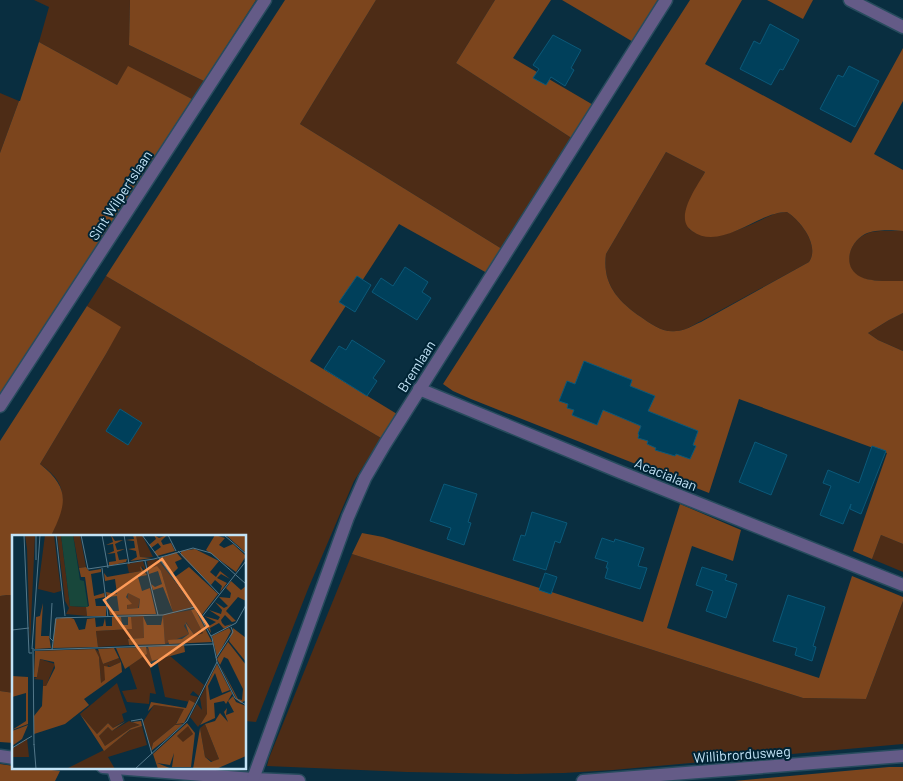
<svg xmlns="http://www.w3.org/2000/svg" width="903" height="781" font-family="Barlow,sans-serif">
	<style>
		.green { fill: #4d2c16 }
		.forest { fill: #7c451d; fill-rule: evenodd }
		.building { fill: #00405b; stroke: #0b5979 }
		.lines { fill: none; stroke-linecap: round; stroke-linejoin: round }
		.minor-casing { stroke: #274b5d; stroke-width: 15 }
		.minor { stroke: #645b87; stroke-width: 12 }
		.labels { text-anchor: middle; dominant-baseline: central; stroke-width: 4; stroke-linejoin: round; paint-order: stroke }
		.street-label { font-size: 14px; fill: #c3e4f7; stroke: #002435 }
		.inset-road { fill: none; stroke: #537789; stroke-width: 1 }
		.view { fill: #fe9b58; fill-opacity: 0.15; stroke: #fe9b58; stroke-width: 2.5 }
		.inset-edge { fill: none; stroke: #c3e4f7; stroke-width: 2.5 }
	</style>
	<rect width="100%" height="100%" fill="#092e40"/>
	<!-- green -->
	<g class="green">
		<path d="M34,0h96l-1,45 75,36 -12,18 -64,-32 -11,18 -78,-43 10,-35z"/>
		<path d="M376,0h119l-39,63 117,76 -71,110 -202,-125z"/>
		<path d="M0,93l19,8 -19,52z"/>
		<path d="M666,152l39,20 -18,34 2,23c23,16 49,1 72,-9 8,-4 16,-8 26,-8 14,9 33,34 22,50l-108,59c-8,4 -16,10 -25,10 -13,2 -25,-7 -35,-14 -23,-16 -39,-33 -35,-63z"/>
		<path d="M885,231h18v50c-12,0 -33,1 -43,-4 -19,-10 -11,-36 6,-43 6,-3 13,-3 19,-3z"/>
		<path d="M106,276l275,162 -27,43 -46,108 -52,133 -11,-1v-185h-194c13,-31 21,-50 -11,-72l66,-110 14,-27 -33,-21z"/>
		<path d="M903,313v38l-25,-11 -10,-7 21,-13z"/>
		<path d="M881,535l22,9v28l-31,-13z"/>
		<path d="M352,554l451,144 63,1 37,-98v143l-290,26 -49,3 -48,1 -109,-2 -140,-6 2,-8z"/>
		<path d="M7,595h7v98l-14,-2v-95z"/>
	</g>
	<!-- forest -->
	<g class="forest">
		<path d="M130,0h126l-52,81 -75,-36z"/>
		<path d="M285,0h91l-76,124 202,125 -15,24 -88,-49 -89,137 87,53 -16,24 -275,-162z"/>
		<path d="M495,0h56l-38,58 82,48 -22,33 -117,-76z"/>
		<path d="M562,0h101l-28,43z"/>
		<path d="M690,0h52l-37,64 146,79 52,-95v53l-29,53 29,16v61c-11,-1 -28,-2 -38,3 -17,9 -23,34 -4,43 10,5 30,4 42,4v32l-14,7 -21,13 10,7 25,11v193l-22,-9 -9,24 -19,-8 34,-98 -148,-54 -30,94 -238,-94 -18,-8 -10,-7zM666,152l39,20c-8,15 -32,46 -13,59 29,21 65,-19 95,-19 14,9 33,34 22,50l-108,60c-8,3 -16,9 -25,9 -13,2 -25,-7 -35,-14 -23,-16 -39,-33 -35,-63z"/>
		<path d="M767,0h46l-10,19z"/>
		<path d="M39,42l78,43 11,-19 64,33 -91,140 -33,55 -68,105v-246l19,-52h1z"/>
		<path d="M87,306l34,21 -15,27 -66,110c30,24 27,39 11,72h-37v59h-7l-7,1v-155z"/>
		<path d="M680,504l61,26 -8,31 -41,-15 -25,82 152,50 33,-102 51,21v4l-37,98 -63,-1 -451,-144 10,-21 21,4 260,85z"/>
		<path d="M0,691l14,2v50l-14,-1z"/>
		<path d="M0,764l14,2v1h13l33,4 -5,10h-55z"/>
		<path d="M889,767h14v14h-169z"/>
	</g>
	<!-- building -->
	<g class="building">
		<path d="M770,24l29,16 -16,30 -3,-1 -9,16 -31,-16 14,-28 6,3z"/>
		<path d="M553,35l28,15 -10,18 3,2 -9,16 -14,-9 -5,8 -13,-7 6,-9 -6,-4z"/>
		<path d="M849,66l30,15 -24,46 -35,-18 18,-34 5,2z"/>
		<path d="M405,267l23,15 -6,10 9,6 -14,22 -45,-28 9,-14 12,8z"/>
		<path d="M357,276l14,9 -16,27 -16,-10z"/>
		<path d="M352,340l33,21 -12,17 4,3 -10,15 -43,-27 15,-23 7,4z"/>
		<path d="M584,361l48,19 -2,6 25,10 -7,15 50,20 -5,14 3,1 -6,13 -14,-5 -1,2 -20,-6 1,-2 -9,-4 1,-3 -10,-3 1,-3 -1,-1 3,-8 -38,-16 -6,15 -25,-10 2,-5 -7,-2 1,-4 -9,-3 8,-20 8,3z"/>
		<path d="M120,409l22,14 -14,22 -22,-14z"/>
		<path d="M755,442l32,13 -16,40 -32,-13z"/>
		<path d="M872,446l14,5 -25,63 -11,-5 1,-5 -8,20 -23,-9 11,-29 -8,-3 5,-13 31,13z"/>
		<path d="M444,484l33,10 -9,28 3,1 -7,22 -17,-6 4,-11 -21,-7z"/>
		<path d="M532,512l35,11 -7,20 -5,-2 -9,29 -33,-10 8,-25 4,1z"/>
		<path d="M602,538l12,4 1,-3 29,9 -6,18 9,2 -7,21 -35,-11 3,-10h-2l2,-6 -13,-4z"/>
		<path d="M702,567l25,8 -2,5 12,4 -11,34 -20,-7 7,-20 -17,-6z"/>
		<path d="M545,573l12,4 -6,17 -12,-4z"/>
		<path d="M788,595l37,12 -12,39 3,1 -4,14 -17,-6 2,-7 -24,-7z"/>
	</g>
	<g class="lines">
		<!-- minor casing -->
		<g class="minor-casing">
			<g id="minor">
				<path d="M850,0l53,27"/>
				<path d="M419,389l201,83 283,113"/>
				<path d="M0,406l265,-406"/>
				<path d="M0,756l14,2"/>
				<path d="M103,767l150,12 46,2"/>
				<path d="M113,768l4,13"/>
				<path d="M253,779l95,-262 17,-39 20,-34 281,-444"/>
				<path d="M583,781l320,-25"/>
			</g>
		</g>
		<!-- minor -->
		<use href="#minor" class="minor"/>
	</g>
	<g class="labels">
		<!-- street labels -->
		<g class="street-label">
			<text transform="translate(120 195) rotate(-57)">Sint Wilpertslaan</text>
			<text transform="translate(416 366) rotate(-58)">Bremlaan</text>
			<text transform="translate(666 474) rotate(22)">Acacialaan</text>
			<text transform="translate(742 754) rotate(-4)">Willibrordusweg</text>
		</g>
	</g>
	<!-- overview -->
	<g transform="translate(12 535)">
		<rect width="234" height="234" fill="#092e40"/>
		<path d="M13,0h10l-5,108 -3,-94zM33,0h9l7,56 -7,2 -16,-4zM45,0h4l9,71 16,1 1,9 -21,-2 3,-6 -4,-7zM61,0h7l6,32 -7,1zM124,0h6l11,22h-13zM145,24l21,26 15,22 -20,5 -12,-41 -13,-2 -1,-8zM131,26l4,12 -5,-7 -1,5 -12,2 -2,-9zM116,58l12,6 -2,9 -11,1zM179,75l12,23 -8,3 -9,-14 -2,4 5,8 -24,10 -2,-29zM131,81l1,22 -16,1 1,6 -31,2 -2,-16 35,-2v-12zM134,112l5,6 1,8 -3,2 7,31 -6,-1 -1,11 -22,-2 -5,-11 15,-2 -8,-23 18,-12zM83,114l6,4 2,11 16,-6 2,4 -11,5 -2,-2 -3,16 -4,2 -2,-26zM158,121l34,29 -5,11 -6,-5 -3,4 8,2 -3,6 -30,-6 -8,-37zM28,124l15,5 -9,22h-3v-6l-9,-1 3,-2zM105,148l10,29 -5,2 2,7 -11,7 -5,-5 -11,11 -17,-20zM194,151l1,29 -9,12 -8,-10 7,-13 5,6 -2,-12zM142,170l31,4 -9,14h8l-9,2 -22,18 -2,6 -8,-27zM117,186l11,4 -9,3 -26,18 -6,-10 9,-9 4,4zM193,189l14,35 -6,3 -8,-5 -5,-29zM176,190l5,9 -10,9 -6,-7zM130,191l5,19 -39,12 7,12h-49l40,-20 26,-20zM15,203l2,19h-17v-8z" fill="#4d2c16"/>
		<path d="M99,0l4,6 8,-1 -8,4 2,6 8,-1 -8,3 2,8 8,-1 -1,3 -17,4v-4l7,-1 -1,-8 -8,1 7,-3 -1,-7 -7,1 7,-3zM121,0h3l4,22 12,1 -22,3 7,-4 -1,-6 -8,-2 7,-1 -1,-7 -8,-1 8,-1zM142,0l5,3 8,-3 -6,6 2,4 8,-2 4,8 -18,5 -3,-4 7,-5 -3,-4 -7,5 -2,-3 7,-6zM203,0l10,3 -6,7 5,3 9,-4 13,12 -10,16 -30,-22zM214,0h20v18zM183,14l24,12 -9,11 6,5 4,-6 10,8 -9,-5 -4,4 10,5 -7,9 2,-6 -7,-6 -4,5 -30,-30v-4zM164,17l6,7 -7,3 3,6 -6,6 -12,-16zM128,31l7,9 -9,2 4,14 8,-3 6,26 -46,1 -2,-9 3,5h8l-2,-15 -10,1 -1,-5 11,2 -2,-15 -10,2 -1,-8 3,4 34,-6zM116,58l12,6 -1,9 -12,1v-4l5,-1 -6,-7zM145,31l4,5 12,41 -10,-25 -10,3 -2,-6 4,3 7,-3 -4,-13 -9,3 -1,-5zM74,32l3,4 12,-2v3l-10,2 3,22 10,-3 1,4 -10,2 1,7h10v10h-19l-1,-9 3,-1 -4,-29h-4l-2,-9zM177,32l29,27 -17,22 -26,-39zM219,46l10,9 5,-4v15l-8,-4 -12,14 10,10 -4,1 -7,-7 -4,5 1,3 3,3 7,-2 -8,5 -5,-6 -9,5 1,5 -7,-11 5,4 7,-4 -12,-6 14,4 2,-3 -11,-7 12,4 1,-4 -7,-8 9,6 4,-2 -9,-9 11,1 1,-5 -5,-5zM31,68l-2,33h8l2,12 -16,1 1,-32 4,-1zM183,74l17,33 -43,2 -1,-4 14,-1 7,-5 -4,-12 10,14 8,-3 -12,-23zM151,80l2,29 -36,1 -1,-6 16,-1 -1,-22 4,9h14zM56,82l6,2 5,11 6,-1 2,-10 8,-1 1,9 7,-1 2,-8 1,8h6v-9h9l1,8h6v-8h3l1,12 -36,2 2,16 -45,1 2,-29zM217,93l2,3 -14,26 -5,-21zM221,93l13,10v24l-17,-21zM216,107l18,23v35l-5,3 -4,-3 -17,-35 18,34 4,1 1,-11 -15,-30 -4,-2 -4,8 -3,-6zM172,110l1,7 -33,9 -4,-14zM134,112l1,7 -22,15 -9,-21zM102,113l5,10 -16,6 -5,-15zM83,114l4,8 2,26 4,-3 -1,-14 6,1 11,-5 1,10 -38,27 5,6 -24,19 -31,10v-18l8,-10 1,-20h3l9,-18 -1,-6 -14,-3 -3,18h-3l1,-26zM205,129l13,26 -8,3 -7,-20 -7,13 2,14 21,-9 1,3 -6,10 -2,-3 -10,2 1,15 -15,7 7,-11 -1,-28zM0,141l16,1v47l-16,6 14,-9v-28l-14,4zM221,161l3,6 10,4v50l-30,13h-23l7,-41 5,29 6,5 8,-3 -14,-35 10,-3 5,-8 8,9 -4,-10 3,-4 -1,7 8,-3 -6,-11zM177,165l6,3 -11,20 -8,1 8,-15 -30,-4 -6,6 3,-9 35,6zM68,179l17,20 11,-11 5,5 13,-7 -14,10 -4,-4 -9,9 6,10 26,-18 9,-3 -8,-3 9,-1 1,5 -12,4 -26,21zM175,188l8,10 -4,34h-19l2,-14 -4,12 -13,-2 15,6h-14l-5,-15zM176,191l5,8 -10,8 -6,-6zM171,189l-18,16 -14,11 2,-8 22,-18zM16,190l-6,14 -10,7v-15z" fill="#7c451d" fill-rule="evenodd"/>
		<path d="M49,0h12l7,45 4,1 4,26 -18,-1z" fill="#18473b"/>
		<path class="inset-road" d="M12,0l5,118h3M24,0v25M44,0l9,81M69,0l7,34 66,-10 39,-11 18,5 35,31M90,0l6,33M112,0l5,29M130,0l53,72 17,31 5,24 18,36 11,7M156,0l8,16M212,0l22,19M166,16l42,44M133,26l13,54M90,33l6,49M40,68l-2,35 3,3M189,83l45,-57M0,95l17,-2M199,101l25,-13 10,-18M21,113l1,97M20,114l8,-114M22,115l179,-6M40,115l4,-32 107,-3 32,-8M204,123l17,-26 -2,-5M119,186l11,-2 10,35M22,209l2,25M0,213l20,-12M123,234l52,-48 30,-59"/>
		<path class="view" d="M150,24l46,67 -57,40 -47,-66z"/>
		<rect width="234" height="234" class="inset-edge"/>
	</g>
</svg>
